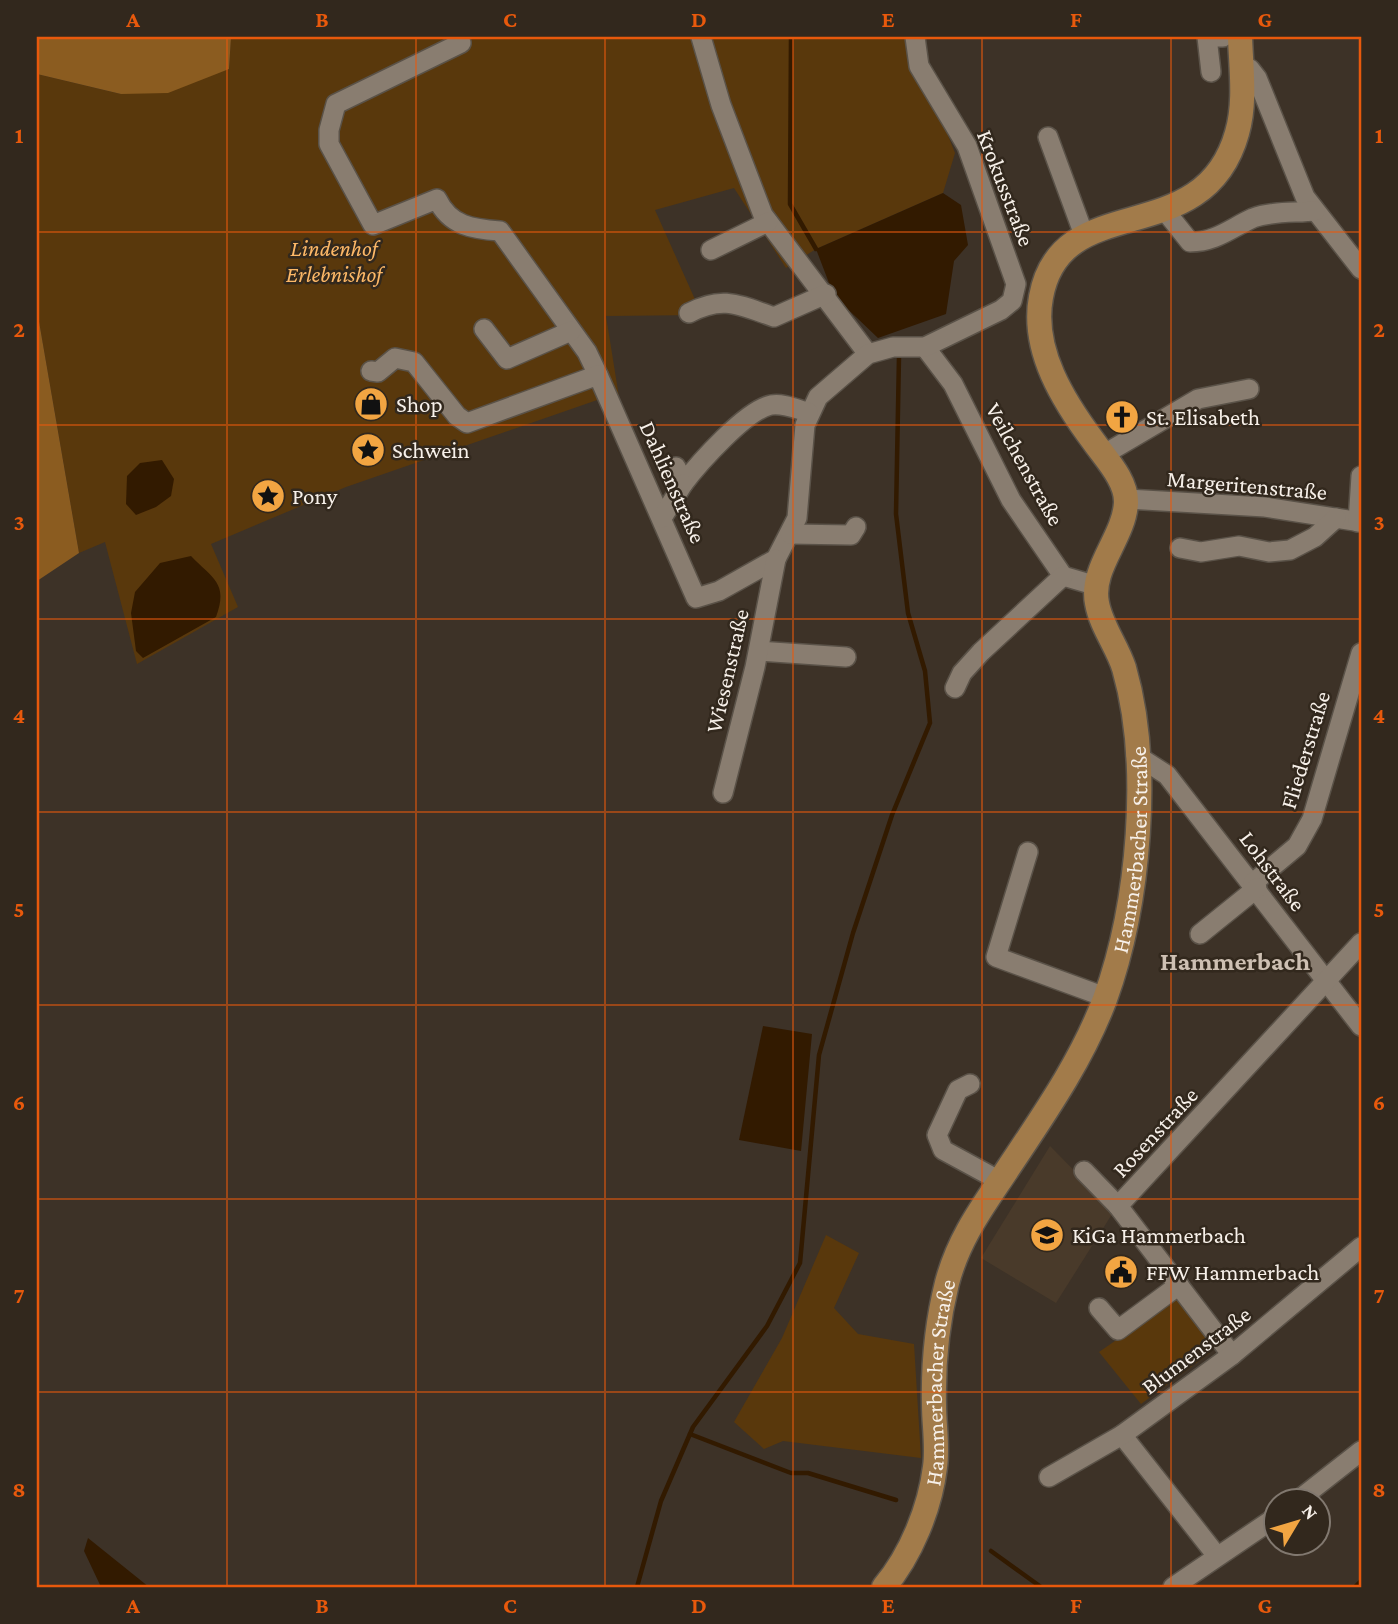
<svg xmlns="http://www.w3.org/2000/svg" width="1398" height="1624" font-family="'Crimson Pro',serif">
	<style>
		.built { fill: #493a2a }
		.green { fill: #59380c }
		.forest { fill: #8b5c20 }
		.water { fill: #321a00 }
		.lines { fill: none; stroke-linecap: round; stroke-linejoin: round }
		.stream { stroke: #321a00; stroke-width: 4.5 }
		.minor-casing { stroke: #5a5248; stroke-width: 22 }
		.major-casing { stroke: #5a5248; stroke-width: 27 }
		.minor { stroke: #897d70; stroke-width: 19 }
		.major { stroke: #a27b4a; stroke-width: 24 }
		.grid { fill: none; stroke: #e8590c; stroke-width: 2; stroke-opacity: 0.55 }
		.labels { text-anchor: middle; dominant-baseline: central; stroke-width: 5; stroke-linejoin: round; paint-order: stroke }
		.street-label { font-size: 23px; fill: #f7f0e9; stroke: #32281d }
		.park-label { font-size: 23px; font-style: italic; fill: #fdb867; stroke: #32281d }
		.poi-label { font-size: 23px; fill: #f7f0e9; stroke: #32281d; text-anchor: start }
		.quarter-label { font-size: 26px; font-weight: bold; fill: #cec0b3; stroke: #32281d }
		.neatline { fill: none; stroke: #e8590c; stroke-width: 2.5 }
		.grid-label { font-size: 23px; text-anchor: middle; font-weight: bold; fill: #e8590c }
	</style>
	<rect width="100%" height="100%" fill="#3d3227"/>
	<!-- built -->
	<path class="built" d="M1050,1146l64,65 -58,92 -75,-45z"/>
	<!-- green -->
	<g class="green">
		<path d="M231,37h678l46,116 -12,40 -127,56 -30,19 -52,-80 -79,22 47,105 -96,1 13,81 -16,1 -257,89 -135,57 27,63 -101,57 -32,-122 -26,11 -42,-243v-236l84,20 108,-25z"/>
		<path d="M826,1235l33,18 -25,55 24,26 56,10 7,114 -138,-17 -19,8 -30,-27 48,-84z"/>
		<path d="M1180,1296l32,43 -2,14 -69,51 -42,-52z"/>
	</g>
	<!-- forest -->
	<g class="forest">
		<path d="M37,37h194l-2,32 -61,24 -47,1 -84,-20z"/>
		<path d="M37,310l42,243 -42,28z"/>
	</g>
	<!-- water -->
	<g class="water">
		<path d="M943,193l18,12 7,40 -14,16 -8,53 -68,24 -44,-42 -18,-47z"/>
		<path d="M162,460l12,19 -3,17 -15,11 -20,8 -10,-11 1,-28 13,-13z"/>
		<path d="M191,556c21,22 38,27 25,61l-73,41 -7,-7 -5,-38 4,-21 25,-29z"/>
		<path d="M763,1026l49,8 -11,117 -62,-11z"/>
		<path d="M88,1538l61,49h-48l-17,-36z"/>
	</g>
	<g class="lines">
		<!-- stream -->
		<g class="stream">
			<path d="M791,37l-1,167 26,45"/>
			<path d="M690,1434l101,39h17l88,27"/>
			<path d="M991,1551l50,36"/>
			<path d="M637,1587l24,-86 32,-74 74,-101 33,-63 19,-208 34,-122 39,-118 38,-92 -5,-52 -17,-58 -12,-99 3,-158"/>
			<path d="M1355,1587l6,-6"/>
		</g>
		<!-- minor casing -->
		<g class="minor-casing">
			<g id="minor">
				<path d="M701,37l20,68 42,110 105,139"/>
				<path d="M461,43l-125,61 -7,26v14l44,81 64,-26c13,27 35,30 63,32l87,121 11,23"/>
				<path d="M1241,65l9,4 7,9 48,119 56,72"/>
				<path d="M1211,72l-4,-35h16"/>
				<path d="M1048,137l36,98"/>
				<path d="M1166,212l24,30c26,0 41,-14 63,-24 18,-7 43,-5 62,-7"/>
				<path d="M711,250l57,-28"/>
				<path d="M689,313c34,-18 50,-8 85,4l52,-23"/>
				<path d="M484,329l23,30 64,-28"/>
				<path d="M925,347l28,37 58,116 52,76 34,10"/>
				<path d="M371,371l7,1 17,-14 19,4 43,54 10,7 131,-48 98,223 23,-7 57,-32 21,-41 8,-93 13,-28 50,-43 25,-7h32l76,-37 11,-9 4,-17 -49,-138 -48,-80 -4,-29"/>
				<path d="M1103,455l95,-56 51,-10"/>
				<path d="M676,467l7,17c16,-21 63,-74 88,-79 13,-2 25,4 37,7"/>
				<path d="M1127,499l138,8 96,15"/>
				<path d="M662,518l21,-34"/>
				<path d="M1358,522l3,-46"/>
				<path d="M790,534l61,1 5,-8"/>
				<path d="M1180,548l21,4 38,-6 30,6 21,-2 25,-13 21,-19"/>
				<path d="M759,651l87,6"/>
				<path d="M955,688l7,-15 19,-21 82,-76"/>
				<path d="M1136,755l31,20 194,251"/>
				<path d="M723,793l32,-126 21,-108"/>
				<path d="M1028,852l-32,105 109,40"/>
				<path d="M1253,883l44,-37 15,-27 49,-166"/>
				<path d="M1200,934l57,-46"/>
				<path d="M970,1084l-12,6 -21,45 6,15 57,31"/>
				<path d="M1084,1171l34,35"/>
				<path d="M1099,1308l19,22 61,-45"/>
				<path d="M1232,1355l-114,-149 243,-263"/>
				<path d="M1122,1435l95,121"/>
				<path d="M1049,1477l73,-42 110,-80 129,-108"/>
				<path d="M1296,1502l65,-51"/>
				<path d="M1173,1587l103,-70"/>
			</g>
		</g>
		<!-- major casing -->
		<g class="major-casing">
			<g id="major">
				<path id="s1" d="M884,1587c27,-32 46,-79 51,-120 3,-20 -1,-42 -1,-62 -1,-42 3,-82 13,-122 12,-46 37,-78 62,-116 36,-54 73,-107 96,-168 34,-94 47,-234 19,-331 -7,-22 -23,-42 -27,-65 -7,-35 27,-65 29,-100 1,-22 -20,-44 -32,-61 -30,-40 -63,-92 -53,-145 20,-111 162,-43 196,-164 9,-31 4,-65 3,-96"/>
			</g>
		</g>
		<!-- minor -->
		<use href="#minor" class="minor"/>
		<!-- major -->
		<use href="#major" class="major"/>
	</g>
	<!-- grid -->
	<path class="grid" d="M227,37v1550M416,37v1550M605,37v1550M793,37v1550M982,37v1550M1171,37v1550M37,232h1324M37,425h1324M37,619h1324M37,812h1324M37,1005h1324M37,1199h1324M37,1392h1324"/>
	<!-- icons -->
	<defs>
		<g id="shop-disc" transform="scale(1.75)"><circle r="9.5" fill="#f2a542" stroke="#32281d"/><path d="M-5-2.5h2.3a2.7 3.5 0 0 1 5.4 0H5L5.5 6h-11ZM-1.5-2.5h3a1.5 2.3 0 0 0-3 0Z" fill="#111"/></g>
		<g id="church-disc" transform="scale(1.75)"><circle r="9.5" fill="#f2a542" stroke="#32281d"/><path d="M-1.2-6h2.4v3.5h3.3v2.4h-3.3V6h-2.4V-.1h-3.3v-2.4h3.3Z" fill="#111"/></g>
		<g id="sight-disc" transform="scale(1.75)"><circle r="9.5" fill="#f2a542" stroke="#32281d"/><path d="M0-6L1.8-2.2L6-1.7L2.9 1.2L3.7 5.4L0 3.3L-3.7 5.4L-2.9 1.2L-6-1.7L-1.8-2.2Z" fill="#111"/></g>
		<g id="school-disc" transform="scale(1.75)"><circle r="9.5" fill="#f2a542" stroke="#32281d"/><path d="M0-5L7-2L0 1L-7-2ZM-4 1L0 2.5L4 1V4Q0 6-4 4Z" fill="#111"/></g>
		<g id="civic-disc" transform="scale(1.75)"><circle r="9.5" fill="#f2a542" stroke="#32281d"/><path d="M-.6-6.5H3V-4.5H.6V-3L4-1V1h2V6H-6V1h2V-1L-.6-3ZM-1.2 2.5V6h2.4V2.5Z" fill="#111"/></g>
	</defs>
	<g fill-rule="evenodd">
		<use href="#shop-disc" x="371" y="404"/>
		<use href="#church-disc" x="1122" y="417"/>
		<use href="#sight-disc" x="368" y="450"/>
		<use href="#sight-disc" x="268" y="496"/>
		<use href="#school-disc" x="1047" y="1235"/>
		<use href="#civic-disc" x="1121" y="1272"/>
	</g>
	<g class="labels">
		<!-- street labels -->
		<g class="street-label">
			<text transform="translate(1006 188) rotate(69)">Krokusstraße</text>
			<text transform="translate(1025 464) rotate(61)">Veilchenstraße</text>
			<text transform="translate(673 482) rotate(66)">Dahlienstraße</text>
			<text transform="translate(1247 485) rotate(5)">Margeritenstraße</text>
			<text transform="translate(727 671) rotate(-77)">Wiesenstraße</text>
			<text transform="translate(1305 750) rotate(-73)">Fliederstraße</text>
			<text stroke="none"><textPath href="#s1" startOffset="796">Hammerbacher Straße</textPath></text>
			<text transform="translate(1273 871) rotate(53)">Lohstraße</text>
			<text transform="translate(1155 1132) rotate(-47)">Rosenstraße</text>
			<text transform="translate(1196 1350) rotate(-37)">Blumenstraße</text>
			<text stroke="none"><textPath href="#s1" startOffset="217">Hammerbacher Straße</textPath></text>
		</g>
		<!-- park labels -->
		<g class="park-label">
			<text x="334" y="248">Lindenhof<tspan x="334" dy="26">Erlebnishof</tspan></text>
		</g>
		<!-- poi labels -->
		<g class="poi-label">
			<text x="396" y="404">Shop</text>
			<text x="1146" y="417">St. Elisabeth</text>
			<text x="392" y="450">Schwein</text>
			<text x="292" y="496">Pony</text>
			<text x="1072" y="1235">KiGa Hammerbach</text>
			<text x="1146" y="1272">FFW Hammerbach</text>
		</g>
		<!-- quarter labels -->
		<g class="quarter-label">
			<text x="1235" y="961">Hammerbach</text>
		</g>
	</g>
	<!-- border -->
	<rect width="1398" height="1624" fill="none" stroke="#32281d" stroke-width="77"/>
	<!-- north arrow -->
	<g transform="translate(1297 1522) rotate(52)"><circle r="33" fill="#32281d" stroke="#81786f" stroke-width="2"/>
	<path d="M0-5L12 26L0 18L-12 26Z" fill="#f2a542"/>
	<text y="-10" font-size="19" font-weight="bold" text-anchor="middle" fill="#f7f0e9">N</text>
	</g>
	<rect x="38" y="38" width="1322" height="1548" class="neatline"/>
	<g class="grid-label">
		<text x="133" y="27">A</text>
		<text x="322" y="27">B</text>
		<text x="510" y="27">C</text>
		<text x="699" y="27">D</text>
		<text x="888" y="27">E</text>
		<text x="1076" y="27">F</text>
		<text x="1265" y="27">G</text>
		<text x="19" y="143">1</text>
		<text x="1379" y="143">1</text>
		<text x="19" y="337">2</text>
		<text x="1379" y="337">2</text>
		<text x="19" y="530">3</text>
		<text x="1379" y="530">3</text>
		<text x="19" y="723">4</text>
		<text x="1379" y="723">4</text>
		<text x="19" y="917">5</text>
		<text x="1379" y="917">5</text>
		<text x="19" y="1110">6</text>
		<text x="1379" y="1110">6</text>
		<text x="19" y="1303">7</text>
		<text x="1379" y="1303">7</text>
		<text x="19" y="1497">8</text>
		<text x="1379" y="1497">8</text>
		<text x="133" y="1613">A</text>
		<text x="322" y="1613">B</text>
		<text x="510" y="1613">C</text>
		<text x="699" y="1613">D</text>
		<text x="888" y="1613">E</text>
		<text x="1076" y="1613">F</text>
		<text x="1265" y="1613">G</text>
	</g>
</svg>
